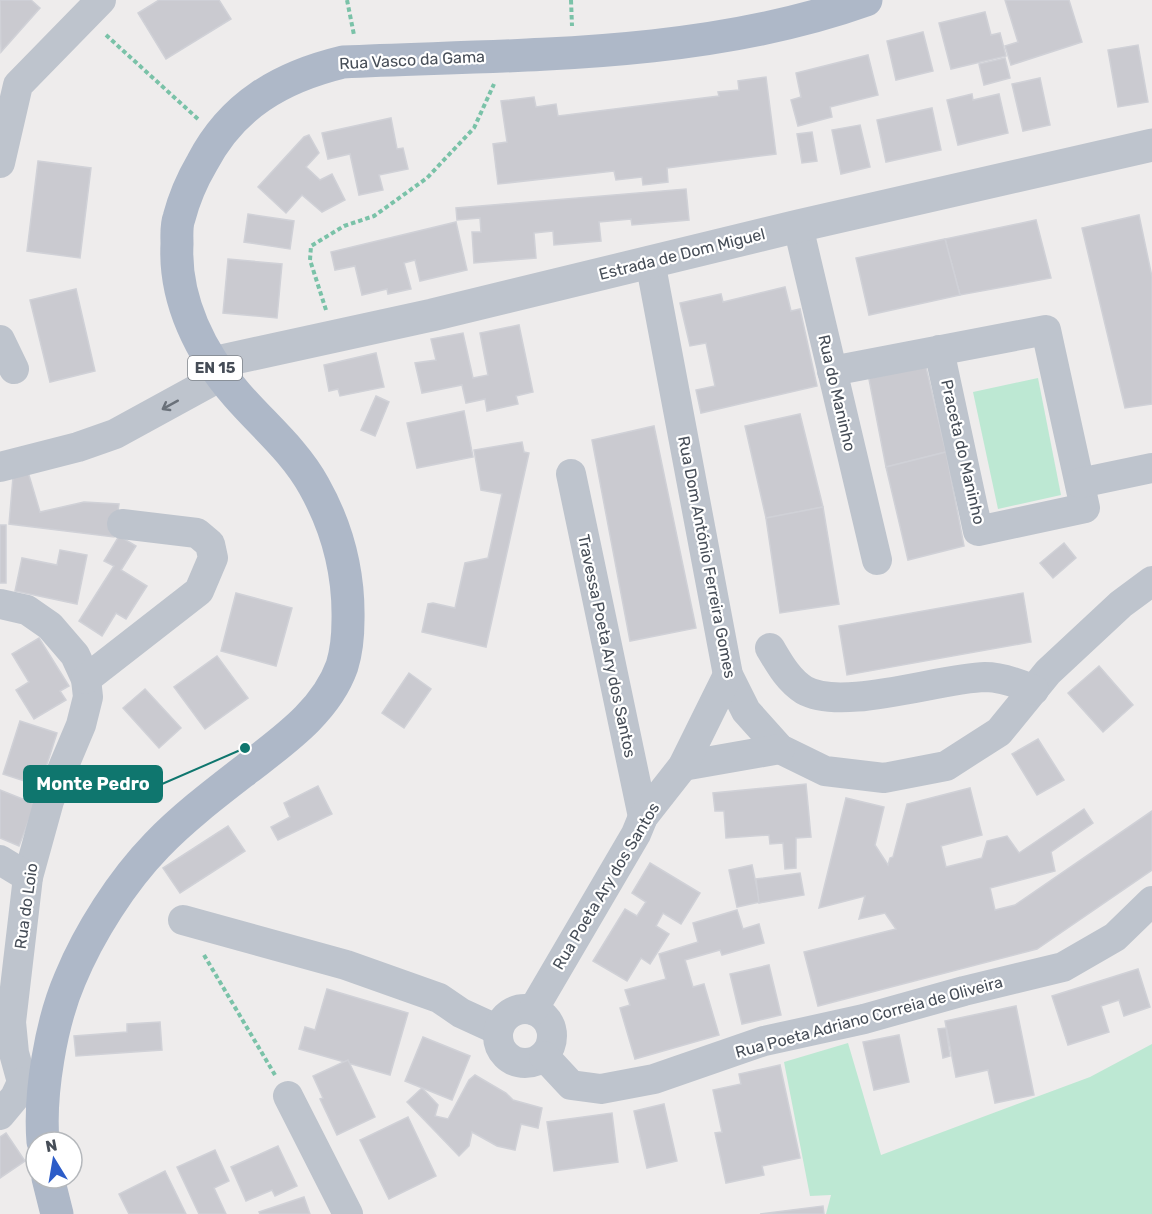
<svg xmlns="http://www.w3.org/2000/svg" width="1152" height="1214" font-family="Rubik,sans-serif">
	<style>
		.green { fill: #bde8d3 }
		.building { fill: #cacad0; stroke: #d0d1d7; stroke-width: 1.5 }
		.lines { fill: none; stroke-linecap: round; stroke-linejoin: round }
		.path { stroke: #7ac2a8; stroke-width: 4; stroke-dasharray: 4.5 3; stroke-linecap: butt }
		.minor { stroke: #bec4cd; stroke-width: 30 }
		.tertiary { stroke: #bec4cd; stroke-width: 33 }
		.primary { stroke: #aeb8c8; stroke-width: 33 }
		.oneway { stroke: #6a717a }
		.labels { text-anchor: middle; dominant-baseline: central; stroke-width: 4.5; stroke-linejoin: round; paint-order: stroke }
		.shield { fill: #fff; stroke: #7e8289; stroke-width: 1.5 }
		.shield-label { font-size: 15px; font-weight: bold; fill: #464d57 }
		.street-label { font-size: 16px; fill: #464d57; stroke: #fff }
		.leader { fill: none; stroke: #0f766e; stroke-width: 2 }
		.callout-dot { fill: #0f766e; stroke: #fff; stroke-width: 2 }
		.callout { fill: #0f766e; stroke: #0f766e; stroke-width: 2 }
		.callout-label { font-size: 18px; text-anchor: middle; font-weight: bold; fill: #fff }
	</style>
	<rect width="100%" height="100%" fill="#eeecec"/>
	<!-- green -->
	<g class="green">
		<path d="M1038,378l23,117 -63,14 -25,-117z"/>
		<path d="M848,1043l33,112 209,-78 62,-33v170h-326l5,-19 -21,1 -26,-134z"/>
	</g>
	<!-- building -->
	<g class="building">
		<path d="M0,0h31l9,8 -39,44z"/>
		<path d="M159,0h60l12,19 -65,40 -28,-46z"/>
		<path d="M1005,0h64l13,42 -71,23 -6,-19 13,-4z"/>
		<path d="M985,12l6,23 9,-2 6,23 -55,13 -12,-46z"/>
		<path d="M923,32l10,39 -37,9 -9,-39z"/>
		<path d="M1138,45l10,57 -30,5 -10,-57z"/>
		<path d="M868,55l10,40 -48,12 2,10 -34,9 -7,-26 10,-3 -5,-24z"/>
		<path d="M1005,58l5,20 -26,7 -5,-21z"/>
		<path d="M766,77l10,77 -109,14 1,14 -25,3 -1,-8 -26,3 -2,-9 -116,13 -5,-40 14,-2 -6,-41 33,-4 2,10 20,-3 2,12 161,-20 -1,-4 21,-2 -1,-9z"/>
		<path d="M1040,78l10,47 -27,6 -11,-47z"/>
		<path d="M972,94l1,6 26,-6 9,39 -50,12 -11,-45z"/>
		<path d="M932,108l9,42 -55,12 -9,-42z"/>
		<path d="M391,118l6,31 6,-1 5,21 -29,6 4,15 -24,5 -9,-41 -22,5 -6,-26z"/>
		<path d="M860,125l10,42 -29,7 -9,-44z"/>
		<path d="M812,132l5,29 -15,2 -5,-29z"/>
		<path d="M309,135l10,18 -13,14 14,13 12,-6 13,26 -23,12 -20,-17 -16,18 -28,-26 46,-50z"/>
		<path d="M38,161l53,7 -11,90 -53,-7z"/>
		<path d="M686,189l3,31 -57,5 -1,-6 -32,3 2,19 -47,4 -1,-14 -19,2 2,25 -62,5 -2,-31h9l-1,-14 -23,2 -1,-12z"/>
		<path d="M248,214l46,7 -4,28 -46,-7z"/>
		<path d="M1139,215l13,62v127l-27,4 -43,-180z"/>
		<path d="M1036,220l15,58 -91,17 -15,-56z"/>
		<path d="M456,222l11,48 -47,11 -5,-21 -11,3 7,26 -23,5 -1,-5 -25,6 -7,-29 -20,4 -4,-18z"/>
		<path d="M945,239l15,56 -91,20 -13,-57z"/>
		<path d="M228,259l54,5 -5,54 -54,-5z"/>
		<path d="M785,287l6,24 9,-2 17,77 -116,27 -5,-23 19,-4 -9,-43 -16,3 -10,-43 41,-9 2,8z"/>
		<path d="M76,289l19,82 -45,11 -20,-82z"/>
		<path d="M519,325l14,67 -17,4 2,8 -31,7 -2,-12 -19,4 -4,-18 -40,8 -7,-30 21,-3 -5,-21 32,-6 10,45 15,-3 -8,-42z"/>
		<path d="M376,353l8,34 -44,9 -2,-7 -9,2 -5,-26z"/>
		<path d="M925,363l21,89 -60,15 -18,-93z"/>
		<path d="M376,396l13,6 -14,34 -14,-6z"/>
		<path d="M464,411l9,46 -56,11 -10,-45z"/>
		<path d="M800,414l23,93 -57,11 -21,-92z"/>
		<path d="M654,426l42,202 -66,13 -38,-201z"/>
		<path d="M522,442l2,10 5,1 -43,194 -64,-15 6,-28 5,-1 22,5 10,-45 23,-5 14,-64 -21,-4 -7,-40z"/>
		<path d="M946,452l18,94 -56,14 -22,-93z"/>
		<path d="M28,472l12,40 44,-10 35,2 -5,33 -105,-13 4,-47z"/>
		<path d="M823,507l16,97 -59,9 -14,-95z"/>
		<rect x="0" y="525" width="6" height="58"/>
		<path d="M119,536l17,10 -15,24 26,16 -21,33 -10,-6 -14,23 -23,-15 35,-55 -10,-5z"/>
		<path d="M1064,543l12,15 -23,20 -13,-15z"/>
		<path d="M60,550l27,5 -10,49 -62,-13 7,-33 35,7z"/>
		<path d="M236,593l56,15 -16,58 -55,-15z"/>
		<path d="M1023,593l8,49 -184,33 -8,-49z"/>
		<path d="M39,638l30,48 -9,5 6,9 -32,19 -18,-29 13,-8 -17,-28z"/>
		<path d="M217,656l31,42 -43,31 -31,-42z"/>
		<path d="M1099,666l34,39 -30,27 -35,-39z"/>
		<path d="M409,673l22,16 -27,39 -22,-15z"/>
		<path d="M145,689l36,39 -22,20 -36,-40z"/>
		<path d="M20,721l37,12 -17,53 -37,-12z"/>
		<path d="M1038,739l26,41 -27,15 -25,-41z"/>
		<path d="M806,784l5,53 -15,1v30l-11,1 -2,-26 -13,1 -1,-9 -43,3 -2,-27h-9l-2,-18z"/>
		<path d="M318,786l14,28 -54,26 -7,-13 19,-10 -6,-14z"/>
		<path d="M970,788l12,47 -41,11 5,21 36,-9 5,-17 20,-5 12,17 65,-44 9,14 -42,29 4,19 -65,17 5,22 20,-5 137,-94v59l-115,79 -219,57 -14,-54 92,-23 -11,-16 -26,6 6,-23 -46,12 27,-110 38,9 -9,38 13,20 2,-7 3,-1 14,-53z"/>
		<path d="M0,790l35,14 -16,42 -19,-8z"/>
		<path d="M228,826l17,25 -65,42 -17,-25z"/>
		<path d="M650,863l50,30 -19,31 -18,-11 -7,13 13,8 -19,30 -9,-6 -14,23 -34,-20 32,-52 12,7 9,-14 -14,-9z"/>
		<path d="M752,865l8,37 -23,5 -8,-37z"/>
		<path d="M800,873l4,22 -45,8 -3,-24z"/>
		<path d="M737,910l6,19 16,-5 5,19 -42,12 -2,-5 -35,10 8,27 11,-3 15,51 -84,24 -15,-51 10,-3 -5,-15 41,-11 -7,-25 39,-12 -5,-19z"/>
		<path d="M769,965l12,50 -39,9 -12,-50z"/>
		<path d="M1138,969l12,38 -26,9 -5,-16 -18,6 8,26 -41,13 -16,-49z"/>
		<path d="M327,989l81,24 -18,62 -91,-26 6,-22 10,3z"/>
		<path d="M1016,1006l18,89 -39,8 -7,-33 -32,7 -11,-56z"/>
		<path d="M160,1022l2,28 -86,6 -2,-20 53,-4v-8z"/>
		<path d="M946,1028l4,28 -7,2 -5,-29z"/>
		<path d="M899,1035l10,47 -35,8 -11,-48z"/>
		<path d="M423,1037l47,19 -18,44 -47,-19z"/>
		<path d="M348,1060l27,57 -38,18 -17,-36 3,-1 -10,-22z"/>
		<path d="M780,1065l20,93 -38,8 2,9 -38,8 -11,-50 7,-1 -9,-42 28,-6 -2,-10z"/>
		<path d="M475,1075l31,18 7,7 29,8 -4,20 -17,-4 -6,26 -18,-4 -25,-14 -3,14 -10,10 -52,-54 15,-14 16,17 -3,11 13,3 21,-39z"/>
		<path d="M664,1104l13,57 -30,7 -13,-57z"/>
		<path d="M612,1113l6,49 -64,9 -7,-49z"/>
		<path d="M408,1117l28,59 -47,23 -29,-59z"/>
		<path d="M6,1133l19,28 -25,17v-41z"/>
		<path d="M278,1146l19,40 -22,10 -3,-6 -26,11 -15,-34z"/>
		<path d="M215,1150l14,31 -15,7 12,26h-27l-22,-47z"/>
		<path d="M165,1171l21,43h-57l-10,-20z"/>
		<path d="M304,1197l6,17h-50l-1,-2z"/>
		<path d="M823,1206l1,8h-64z"/>
	</g>
	<g class="lines">
		<!-- path -->
		<g class="path">
			<path d="M347,0l7,35"/>
			<path d="M571,0l1,26"/>
			<path d="M106,35l92,84"/>
			<path d="M326,310l-16,-50 1,-14 33,-20 30,-10 53,-38 47,-50 20,-44"/>
			<path d="M204,955l71,120"/>
		</g>
		<!-- minor -->
		<g class="minor">
			<path d="M0,163l18,-78 83,-85"/>
			<path d="M798,226l79,334"/>
			<path d="M650,261l78,414 18,36 34,38 45,22 59,7 62,-12 53,-34 49,-60 73,-68 31,-23"/>
			<path d="M0,340l14,29"/>
			<path d="M832,371l214,-41 39,178 -107,23 -39,-181"/>
			<path d="M0,467l78,-20 37,-13 106,-58"/>
			<path d="M571,474l72,343"/>
			<path d="M1080,483l72,-15"/>
			<path d="M0,604l27,6 23,16 25,29 11,24 2,18 -7,28 -32,76 -21,76 -17,145 3,31 8,29"/>
			<path d="M770,648c9,15 18,32 34,42 38,22 136,-12 181,-13 17,0 33,6 49,13"/>
			<path d="M86,679l113,-88 14,-33 -3,-14 -13,-11 -75,-9"/>
			<path d="M683,766l97,-17"/>
			<path d="M0,860l28,17"/>
			<path d="M183,920l163,45 93,33 22,15 37,17"/>
			<circle cx="525" cy="1036" r="27"/>
			<path d="M533,1010l103,-176 7,-17 40,-51 45,-91"/>
			<path d="M544,1056l27,29 30,4 53,-10 110,-38 100,-22 100,-28 99,-24 52,-30 37,-36"/>
			<path d="M288,1096l60,118"/>
			<path d="M0,1115l15,-18 7,-15"/>
		</g>
		<!-- tertiary -->
		<path class="tertiary" d="M212,363l220,-48 366,-89 354,-81"/>
		<!-- primary -->
		<g class="primary">
			<path d="M43,1142c-4,-48 8,-119 27,-163 19,-46 52,-98 87,-134 27,-28 60,-53 91,-77 36,-28 78,-57 94,-102 4,-13 6,-32 6,-46 1,-47 -11,-93 -34,-134 -19,-35 -51,-61 -77,-91 -36,-41 -63,-95 -60,-151 0,-8 -1,-18 2,-26 5,-19 13,-38 23,-55 30,-58 79,-86 141,-101 172,-8 358,-3 523,-62"/>
			<path d="M48,1178l9,36"/>
		</g>
	</g>
	<!-- one-way arrows -->
	<defs><path id="oneway-shaft" d="M-6 0H5M1.5-3L5.5 0L1.5 3" fill="none" stroke-width="1.6" stroke-linecap="round" stroke-linejoin="round" transform="scale(1.5)"/></defs>
	<use class="oneway" href="#oneway-shaft" transform="translate(170 405) rotate(151)"/>
	<g class="labels">
		<!-- shield labels -->
		<rect class="shield" x="188" y="356" width="54" height="24" rx="4.5"/>
		<g class="shield-label">
			<text x="215" y="368">EN 15</text>
		</g>
		<!-- street labels -->
		<g class="street-label">
			<text transform="translate(412 60) rotate(-3)">Rua Vasco da Gama</text>
			<text transform="translate(682 254) rotate(-14)">Estrada de Dom Miguel</text>
			<text transform="translate(837 393) rotate(77)">Rua do Maninho</text>
			<text transform="translate(963 452) rotate(77)">Praceta do Maninho</text>
			<text transform="translate(707 557) rotate(79)">Rua Dom António Ferreira Gomes</text>
			<text transform="translate(607 646) rotate(78)">Travessa Poeta Ary dos Santos</text>
			<text transform="translate(606 886) rotate(-59)">Rua Poeta Ary dos Santos</text>
			<text transform="translate(26 906) rotate(-82)">Rua do Loio</text>
			<text transform="translate(869 1017) rotate(-15)">Rua Poeta Adriano Correia de Oliveira</text>
		</g>
	</g>
	<!-- callouts -->
	<path class="leader" d="M245 748L162 784"/>
	<circle class="callout-dot" cx="245" cy="748" r="6"/>
	<rect class="callout" x="24" y="766" width="138" height="36" rx="6"/>
	<g class="callout-label">
		<text x="93" y="790">Monte Pedro</text>
	</g>
	<!-- north arrow -->
	<g transform="translate(54 1160) rotate(349)"><circle r="28" fill="#ffffff" stroke="#b5b8bc" stroke-width="1.5"/>
	<path d="M0-4.5L10 22L0 15L-10 22Z" fill="#2c5cc8"/>
	<text y="-9" font-size="16" font-weight="bold" text-anchor="middle" fill="#464d57">N</text>
	</g>
</svg>
